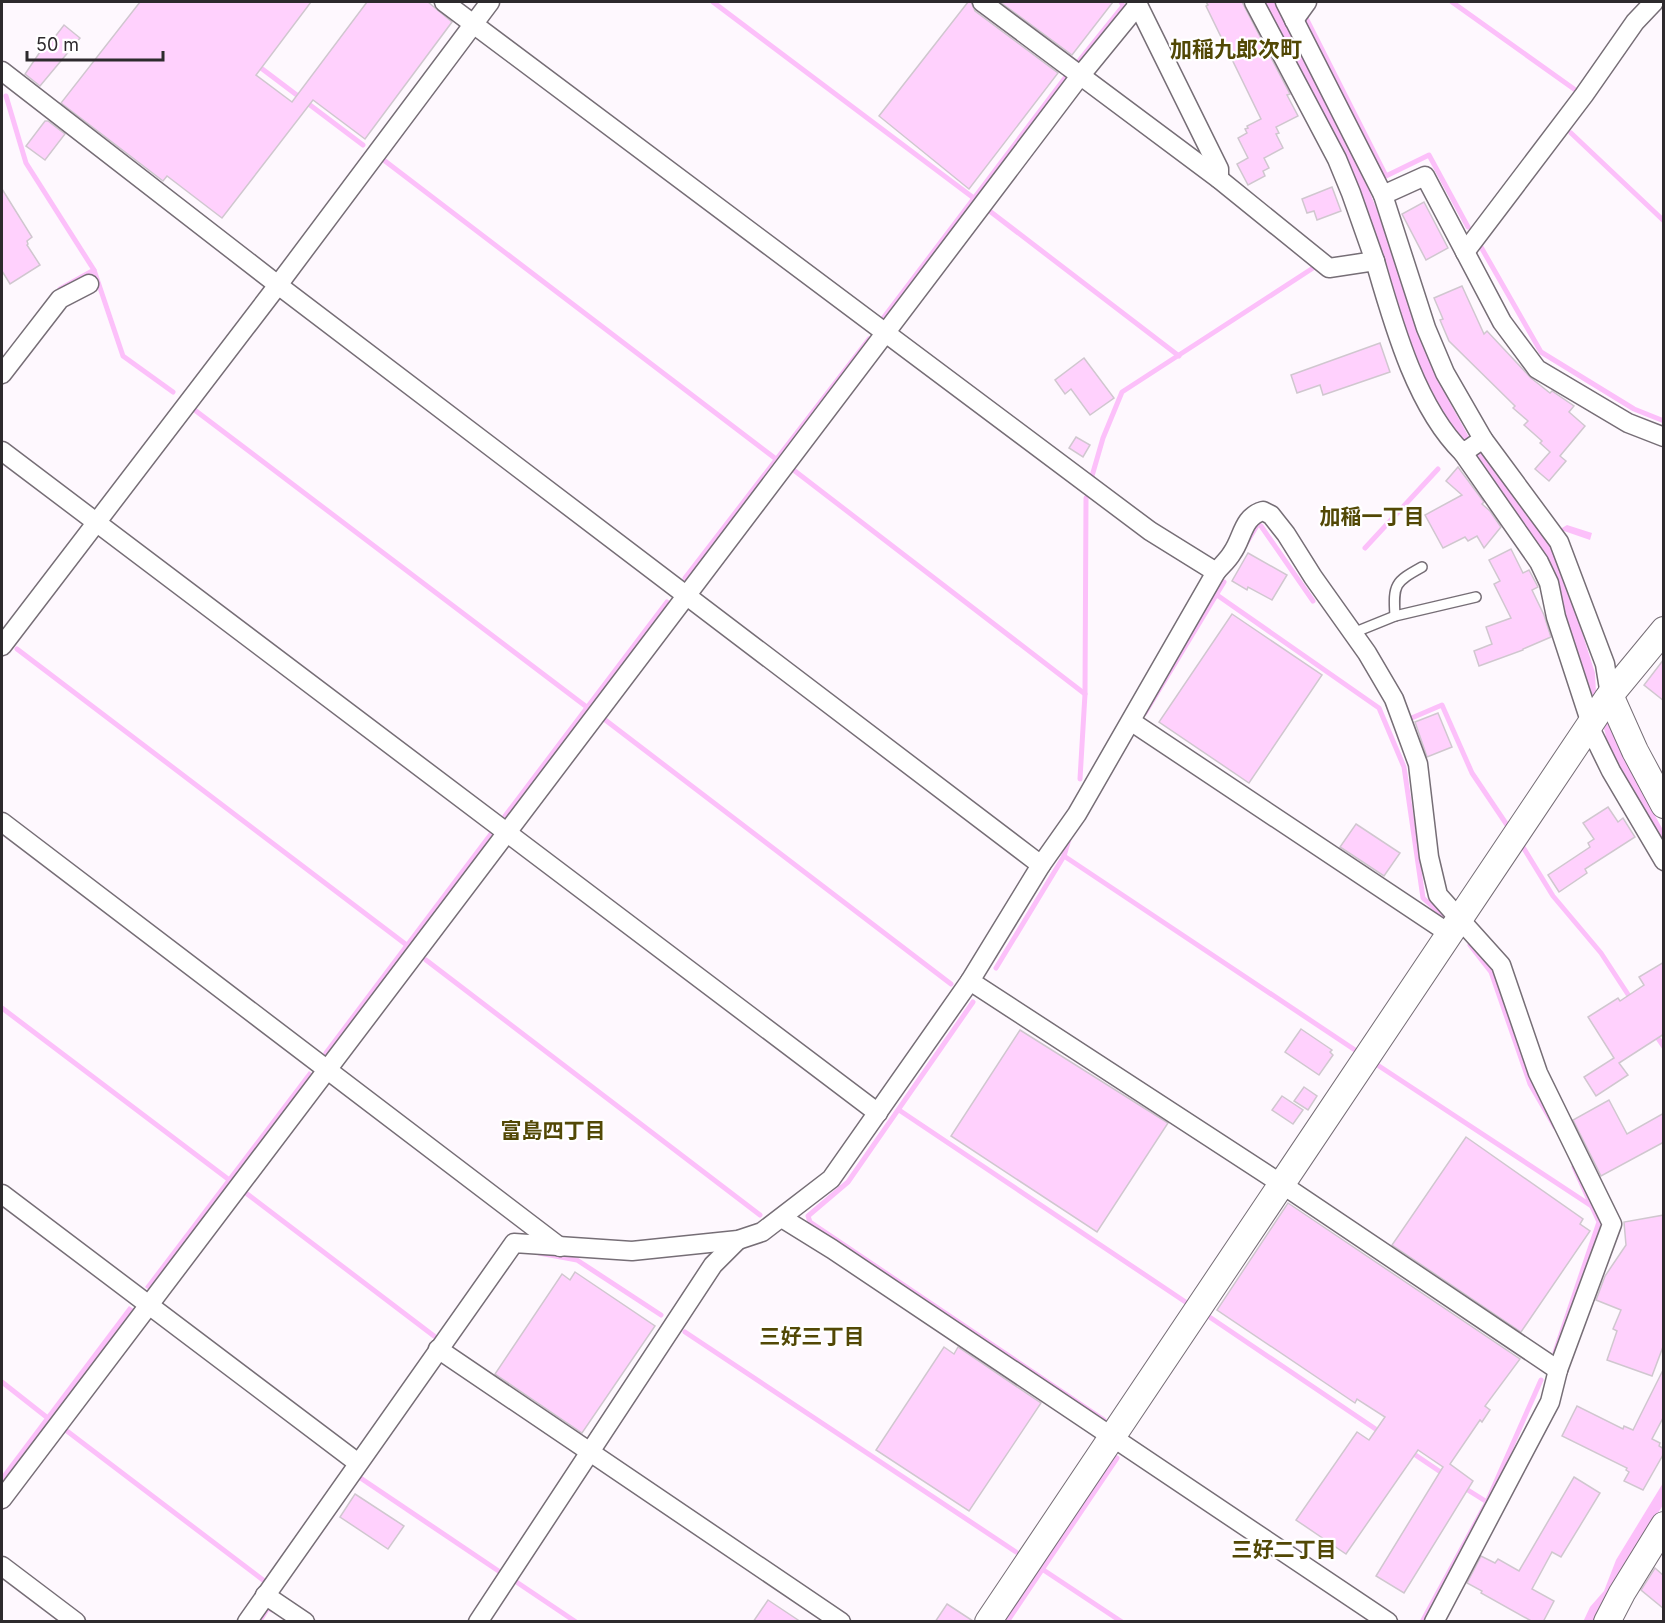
<svg xmlns="http://www.w3.org/2000/svg" width="1665" height="1623" font-family="Inter,'Noto Sans JP',sans-serif">
	<style>
		.water { fill: #fcc0fa }
		.lines { fill: none; stroke-linecap: round; stroke-linejoin: round }
		.stream { stroke: #fcc0fa; stroke-width: 5 }
		.building { fill: #ffd1fd; stroke: #d0c7cf; stroke-width: 1.5 }
		.lane-casing { stroke: #766e76; stroke-width: 12 }
		.street-casing { stroke: #766e76; stroke-width: 21 }
		.secondary-casing { stroke: #766e76; stroke-width: 28 }
		.lane { stroke: #fff; stroke-width: 9 }
		.street { stroke: #fff; stroke-width: 18 }
		.secondary { stroke: #fff; stroke-width: 26 }
		.labels { text-anchor: middle; dominant-baseline: central; stroke-width: 4.5; stroke-linejoin: round; paint-order: stroke }
		.neighbourhood-label { font-size: 21px; font-weight: bold; fill: #524805; stroke: #fff }
		.quarter-label { font-size: 22px; font-weight: bold; fill: #524805; stroke: #fff }
	</style>
	<rect width="100%" height="100%" fill="#fef8fe"/>
	<!-- water -->
	<g class="water">
		<path d="M1261,2h15l86,171 17,42 45,134 24,50 22,40 24,28 51,71 22,-13 25,8 -2,7 -26,-9 -15,12 17,39 29,91 1,21 23,55 44,81v17l-55,-96 -3,-19 -25,-65 -26,-91 -121,-178 -31,-77z"/>
		<path d="M309,1071l5,4 -165,215 -4,-3z"/>
		<path d="M129,1306l6,4 -133,176v-11z"/>
		<path d="M1663,1483v22l-35,57 -30,59 -15,1 7,-15 14,-16 12,-31z"/>
	</g>
	<g class="lines">
		<!-- stream -->
		<g class="stream">
			<path d="M713,2l262,197"/>
			<path d="M1452,2l122,87"/>
			<path d="M1306,18l80,158 43,-21 39,72"/>
			<path d="M1078,62l45,-56 -2,-4"/>
			<path d="M257,65l106,80"/>
			<path d="M6,96l20,67 68,107 -34,19"/>
			<path d="M1571,133l93,88"/>
			<path d="M385,161l391,298"/>
			<path d="M987,209l192,147"/>
			<path d="M1481,247l60,105 93,57 30,12"/>
			<path d="M94,270l29,86 50,36"/>
			<path d="M881,321l187,-247"/>
			<path d="M196,411l392,297"/>
			<path d="M791,468l294,226"/>
			<path d="M1092,476l11,-38 19,-46 191,-124"/>
			<path d="M1247,542l11,-18 3,2 52,75"/>
			<path d="M1365,548l73,-79"/>
			<path d="M685,578l184,-239"/>
			<path d="M1217,595l162,113 25,59 19,131 20,18"/>
			<path d="M17,649l391,297"/>
			<path d="M1145,713l79,-131"/>
			<path d="M604,719l347,265"/>
			<path d="M1407,720l35,-15 30,68 35,52"/>
			<path d="M1080,779l5,-85 1,-196"/>
			<path d="M505,816l162,-214"/>
			<path d="M1523,847l30,49 48,57 30,46"/>
			<path d="M1064,856l294,196"/>
			<path d="M1470,945l21,27 39,112 25,43"/>
			<path d="M426,960l334,255"/>
			<path d="M996,968l68,-112 5,-17"/>
			<path d="M973,1002l-125,180 -40,34 2,6 294,198"/>
			<path d="M2,1008l230,174"/>
			<path d="M1655,1034l9,13"/>
			<path d="M326,1053l165,-219"/>
			<path d="M1379,1066l214,141"/>
			<path d="M899,1110l288,193"/>
			<path d="M242,1190l192,146"/>
			<path d="M539,1253l38,7 84,55"/>
			<path d="M1211,1318l169,114"/>
			<path d="M685,1332l331,220"/>
			<path d="M1555,1352l44,-130 -25,-55"/>
			<path d="M2,1382l47,37"/>
			<path d="M63,1428l204,155"/>
			<path d="M1411,1452l34,23"/>
			<path d="M359,1477l141,95"/>
			<path d="M1463,1487l24,15"/>
			<path d="M1042,1569l80,53"/>
			<path d="M515,1581l61,41"/>
			<path d="M259,1622l9,-14 4,2"/>
			<path d="M1007,1622l110,-164"/>
			<path d="M1422,1622l65,-120 54,-122"/>
		</g>
	</g>
	<!-- building -->
	<g class="building">
		<path d="M140,2h171l-55,73 36,27 75,-100h61l24,20 -87,117 -52,-39 -91,118 -55,-42 -4,5 -102,-78z"/>
		<path d="M968,2h3l4,9 83,62 -89,116 -90,-73z"/>
		<path d="M1000,2h113l-41,53z"/>
		<path d="M1206,2h36l48,92 -3,1 11,21 -22,11 3,6 -3,1 7,14 -19,10 5,10 -6,3 2,5 -17,9 -11,-21 11,-6 -10,-20 9,-5 -2,-4 3,-1 -1,-2 14,-7 -55,-113 2,-1z"/>
		<path d="M64,25l16,13 -40,48 -15,-12 17,-25 2,2z"/>
		<path d="M45,121h3l17,13 -20,26 -19,-14z"/>
		<path d="M1332,187l9,24 -24,9 -3,-9 -7,2 -5,-14z"/>
		<path d="M2,189l30,48 -5,4 1,3 -1,1 13,20 -30,19 -8,-13z"/>
		<path d="M1424,202l24,46 -22,12 -24,-46z"/>
		<path d="M1462,286l22,48 3,-3 44,47 19,15 2,-2 22,15 -5,6 16,14 -25,30 6,5 -17,20 -14,-12 15,-17 -10,-9 2,-2 -18,-16 4,-4 -15,-13 2,-2 -66,-65 -9,-21 3,-1 -9,-21z"/>
		<path d="M1380,343l10,29 -67,23 -3,-10 -23,8 -6,-18z"/>
		<path d="M1084,358l30,40 -24,17 -19,-26 -6,5 -10,-14z"/>
		<path d="M1076,437l14,8 -7,12 -14,-9z"/>
		<path d="M1458,467l26,35 -2,2 8,7 11,16 -17,21 -7,-12 -9,5 -3,-4 -22,11 -18,-33 37,-20 -16,-14z"/>
		<path d="M1511,549l12,24 6,-3 9,17 -6,3 12,25 7,22 -28,12v1l-44,16 -5,-15 18,-7 -6,-17 25,-9 -17,-34 6,-3 -11,-21z"/>
		<path d="M1248,553l39,22 -15,25 -24,-13 -1,3 -15,-9z"/>
		<path d="M1232,614l90,61 -73,108 -90,-61z"/>
		<path d="M1664,659v42l-20,-16z"/>
		<path d="M1438,713l14,34 -25,10 -12,-35z"/>
		<path d="M1608,807l10,15 5,-4 12,19 -50,32 2,4 -28,19 -11,-17 42,-28 -2,-4 6,-4 -11,-16z"/>
		<path d="M1356,824l44,29 -16,23 -44,-29z"/>
		<path d="M1664,962v72l-45,29 9,12 -32,21 -12,-19 30,-19 -26,-41 30,-19 2,3 24,-16 -5,-8z"/>
		<path d="M1301,1029l31,21 -2,2 3,3 -14,20 -34,-23z"/>
		<path d="M1020,1030l148,93 -71,109 -146,-96z"/>
		<path d="M1304,1087l13,9 -9,14 -14,-9z"/>
		<path d="M1282,1096l21,14 -10,14 -21,-14z"/>
		<path d="M1609,1100l18,34 37,-21v29l-63,34 -28,-56z"/>
		<path d="M1466,1137l117,82 -3,5 10,7 -69,101 -129,-87z"/>
		<path d="M1288,1203l232,156 -35,47 5,4 -8,12 -2,-2 -30,44 23,17 -69,112 -28,-17 67,-109 -25,-17 -72,104 -50,-34 61,-88 12,8 16,-23 -28,-18 -2,4 -138,-93z"/>
		<path d="M1664,1215v129l-12,32 -45,-16 10,-29 -4,-2 8,-19 -25,-10 9,-24 21,-31 -2,-23z"/>
		<path d="M575,1272l80,54 -73,107 -87,-59 67,-100 8,6z"/>
		<path d="M944,1347l10,7 4,-7 83,56 -72,108 -93,-61z"/>
		<path d="M1664,1368v48l-12,23 8,4 -1,3 5,3v4l-21,37 -19,-9 5,-9 -3,-2 1,-2 -65,-32 15,-30 46,23 1,-3 9,4z"/>
		<path d="M1574,1477l26,16 -39,64 -9,-5 -20,37 22,12 -11,21h-10l-52,-29 1,-2 -15,-8 14,-27 14,7 3,-4 21,12z"/>
		<path d="M355,1494l49,32 -16,23 -48,-32z"/>
		<path d="M1655,1568l9,8v33l-23,-19z"/>
		<path d="M768,1600l33,22h-48z"/>
		<path d="M947,1604l26,17v1h-38z"/>
	</g>
	<g class="lines">
		<!-- lane casing -->
		<g class="lane-casing">
			<g id="lane">
				<path d="M1395,616c-2,-32 0,-34 27,-49"/>
				<path d="M1353,633l42,-17 81,-19"/>
			</g>
		</g>
		<!-- street casing -->
		<g class="street-casing">
			<g id="street">
				<path d="M444,2l706,529 66,41"/>
				<path d="M982,2l237,177 110,89 46,-7c18,62 41,146 88,192l20,-14"/>
				<path d="M1254,2l83,157 14,34 24,68"/>
				<path d="M1285,2l98,193 43,133 19,45 38,66 76,103 46,122 5,31"/>
				<path d="M1138,5l81,164v10"/>
				<path d="M1294,20l13,-18"/>
				<path d="M2,71l276,214 763,580"/>
				<path d="M1383,195l42,-19 77,146 35,47 91,54 36,14"/>
				<path d="M1465,252l119,-157 51,-73 19,-20"/>
				<path d="M2,374l58,-75 29,-15"/>
				<path d="M2,451l876,662"/>
				<path d="M1463,453l76,109 10,21 7,34 35,107"/>
				<path d="M2,646l276,-361 212,-283"/>
				<path d="M1132,722l318,212"/>
				<path d="M1589,726l22,45 53,90"/>
				<path d="M2,822l558,425"/>
				<path d="M970,981l313,204 275,185"/>
				<path d="M2,1194l356,269"/>
				<path d="M782,1218l50,31 556,373"/>
				<path d="M438,1349l403,273"/>
				<path d="M2,1499l1078,-1423 58,-71 -2,-3"/>
				<path d="M2,1566l74,56"/>
				<path d="M265,1595l40,27"/>
				<path d="M247,1622l267,-379 118,8 106,-11 24,-8 69,-53 139,-198 71,-116 36,-51 139,-242c5,-6 12,-12 16,-19 11,-15 10,-36 31,-42l8,4 15,19 27,43 54,76 27,46 24,65 11,93 9,38 63,70 37,108 74,151 -54,146 -8,32 -116,220"/>
				<path d="M478,1622l235,-357 25,-25"/>
			</g>
		</g>
		<!-- secondary casing -->
		<g class="secondary-casing">
			<g id="secondary">
				<path d="M1610,695l25,56 29,54"/>
				<path d="M988,1622l619,-923 57,-69"/>
				<path d="M1607,1622l15,-29 42,-68"/>
			</g>
		</g>
		<!-- lane -->
		<use href="#lane" class="lane"/>
		<!-- street -->
		<use href="#street" class="street"/>
		<!-- secondary -->
		<use href="#secondary" class="secondary"/>
	</g>
	<g class="labels">
		<!-- neighbourhood labels -->
		<g class="neighbourhood-label">
			<text x="1372" y="516">加稲一丁目</text>
			<text x="553" y="1130">富島四丁目</text>
			<text x="812" y="1336">三好三丁目</text>
			<text x="1284" y="1549">三好二丁目</text>
		</g>
		<!-- quarter labels -->
		<g class="quarter-label">
			<text x="1236" y="49">加稲九郎次町</text>
		</g>
	</g>
	<!-- border -->
	<rect width="1665" height="1623" fill="none" stroke="#2d2a2d" stroke-width="6"/>
	<!-- scale -->
	<path d="M27 51v9h136v-9" fill="none" stroke="#2d2a2d" stroke-width="3"/>
	<text x="36" y="51" font-size="18" fill="#2d2a2d" stroke="#ffffff" stroke-width="4.5" paint-order="stroke">50 m</text>
</svg>
